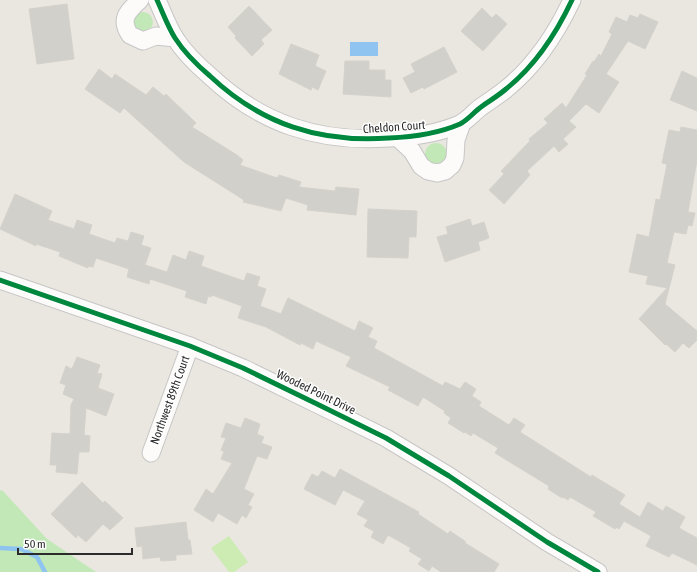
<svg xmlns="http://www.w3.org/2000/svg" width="697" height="572" font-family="'Asap Condensed',sans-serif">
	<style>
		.green { fill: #c2e8b7 }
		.pitch { fill: #ccecb4 }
		.water { fill: #8fc4f0 }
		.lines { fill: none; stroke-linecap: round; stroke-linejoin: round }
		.stream { stroke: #8fc4f0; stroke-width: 4.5 }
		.building { fill: #d2d0cb; stroke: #d5d2cc }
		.minor-casing { stroke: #c7c6c6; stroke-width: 19 }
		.minor { stroke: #fcfbfa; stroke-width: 17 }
		.cycleway-casing { stroke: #fff; stroke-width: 8 }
		.cycleway { stroke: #00873e; stroke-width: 5 }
		.labels { text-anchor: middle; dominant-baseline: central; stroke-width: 3; stroke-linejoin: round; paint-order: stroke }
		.street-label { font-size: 12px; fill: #2b2b2b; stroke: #fff }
	</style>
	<rect width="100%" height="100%" fill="#eae7e0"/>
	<!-- green -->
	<g class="green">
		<circle cx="143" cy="22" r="10"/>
		<circle cx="436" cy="154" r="11"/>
		<path d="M0,490l3,1 44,48 49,33h-96z"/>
	</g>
	<!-- pitch -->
	<path class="pitch" d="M229,536l19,26 -14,10h-5l-18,-24z"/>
	<!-- water -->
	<rect class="water" x="350" y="42" width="28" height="14"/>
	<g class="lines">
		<!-- stream -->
		<path class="stream" d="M0,548l21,1 16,8 8,15"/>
	</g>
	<!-- building -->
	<g class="building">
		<path d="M67,4l7,55 -37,5 -8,-55z"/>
		<path d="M249,6l23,24 -11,10 3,4 -12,12 -17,-18 1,-2 -8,-9z"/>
		<path d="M482,8l10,10 4,-4 11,10 -24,27 -22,-20z"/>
		<path d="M640,14l18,8 -13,27 -17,-8 -22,33 13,8 -20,31 -13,-9 -17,17 7,6 -13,12 5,5 -9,8 -5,-6 -27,25 3,4 -26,29 -15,-14 15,-16 -3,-3 29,-30 -1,-2 19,-16 -4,-4 18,-16 4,5 21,-33 -2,-1 8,-13 1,1 5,-8 2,2 11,-22 -3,-2 7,-15 11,5 3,-7 8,3z"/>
		<path d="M291,44l28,11 -4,11 11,5 -8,19 -6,-3 -1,3 -32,-16z"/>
		<path d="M444,47l13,25 -33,17 -1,-2 -12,6 -8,-15 12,-6 -4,-8z"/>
		<path d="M345,61h24v9h16v10h6v17l-48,-3z"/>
		<path d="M99,69l13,10 3,-5 31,21 7,-8 11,9 2,-2 30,29 -4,4 45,28 6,5 -3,5 37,13 2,-3 22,7 -2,5 36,4 1,-4 23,2 -3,26 -49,-5 1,-5 -22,-7 -5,13 -38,-9 1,-2 -60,-38 -60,-54 -4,5 -35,-24z"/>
		<path d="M682,71l15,7v33l-27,-11z"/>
		<path d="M681,127l16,3v30l-9,52 7,1 -3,13 -4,-1 -2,9 -12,-2 -7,31 8,2 -10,39 32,27v9l-8,8 -6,-5 -8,9 -9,-8 -1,1 -26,-26 28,-31 -21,-4 2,-8 -19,-4 8,-38 12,3 7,-38 4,1 7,-36 -5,-1 7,-33 11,2z"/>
		<path d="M15,194l37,17 -4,9 26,9 3,-9 15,5 -3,9 26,9 2,-5 11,3 3,-9 13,4 -3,9 10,3 -6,17 22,7 6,-17 13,5 3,-9 15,5 -3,10 43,15 3,-8 13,4 -3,9 9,3 -6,17 21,8 7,-16 67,33 4,-10 14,7 -5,9 9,4 -3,7 69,38 2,-4 15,7 5,-7 11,7 -4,7 9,6 -2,4 30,19 5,-7 11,7 -5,7 71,45 1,-2 33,20 -6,9 21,13 8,-15 15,9 3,-5 19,11 -6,11 18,10v27l-25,-12 -3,4 -23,-11 5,-10 -27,-15 -5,8 -3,-2 -1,2 -22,-13 3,-4 -26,-15 -2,3 -5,-3 -1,1 -14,-9 1,-3 -54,-33 3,-5 -25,-15 -2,3 -6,-4 -1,1 -16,-10 3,-5 -7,-5 1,-2 -22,-14 -5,9 -30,-16 2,-3 -44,-21 5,-9 -35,-16 -3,8 -12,-6 -1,2 -34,-18 -28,-9 4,-12 -30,-11 -1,2 -3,-1 -2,8 -21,-7 2,-6 -37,-12 -1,5 -22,-7 2,-8 -33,-11 -3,9 -5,-1v2l-29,-12 1,-4 -24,-8v2l-36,-17z"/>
		<path d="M368,209l49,2 -1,26h-7l-1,21 -41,-1z"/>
		<path d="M470,219l2,7 12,-4 5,16 -11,4 2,8 -35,12 -8,-25 11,-3 -2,-7z"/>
		<path d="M77,357l23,8 -3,8 5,1 -4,14 16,6 -8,22 -20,-8 -2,27 6,1 -1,16h-10l-2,22 -21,-2 1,-7h-7l2,-32 18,1 1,-29 3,-6 -11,-5 3,-9 -6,-2 6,-17 6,3z"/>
		<path d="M245,418l15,6 -3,10 7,3 -3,6 11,4 -5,12 -10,-3 -13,33 10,5 -6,11 4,2 -6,11 -4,-3 -5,9 -19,-11 -5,9 -19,-12 12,-21 7,5 19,-31 -11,-4 3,-7 -3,-2 5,-12 -5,-1 5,-14 15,5z"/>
		<path d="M340,469l79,43 -1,2 30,20 2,-3 16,11 -1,1 34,21 -5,8h-53l-9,-6 -3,5 -11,-7 4,-5 -13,-8 2,-3 -23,-13 -5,9 -12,-7 3,-6 -10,-5 4,-6 -11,-6 8,-13 -22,-11 -8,15 -31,-16 8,-15 6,3 4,-6 13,7z"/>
		<path d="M82,482l21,21 2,-2 18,17 -13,12 -7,-6 -17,18 -8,-7 -2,3 -25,-24z"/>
		<path d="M186,522l2,18h2l2,14 -16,1v5l-15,1 -1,-4 -17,2 -1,-13 -5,1 -2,-19z"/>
	</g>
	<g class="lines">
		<!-- minor casing -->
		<g class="minor-casing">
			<g id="minor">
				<path d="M140,0c-12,11 -21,19 -10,35l13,6 13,-5 19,2"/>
				<path d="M157,0c6,13 11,27 18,38 9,14 22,27 35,38 51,48 109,67 179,62 25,-1 48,-4 71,-14 8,-4 14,-12 21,-17 8,-6 17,-11 25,-18 29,-23 50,-55 66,-89"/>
				<path d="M398,138l14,13 9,15 7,5 9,2 8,-2 7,-6 3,-7 1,-18 6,-17"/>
				<path d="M0,280l190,66 53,22 74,36 69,34 63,38 98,66 51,30"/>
				<path d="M151,453l39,-107"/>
			</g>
		</g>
		<!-- minor -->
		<use href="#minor" class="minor"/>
		<!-- cycleway casing -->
		<g class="cycleway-casing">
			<g id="cycleway">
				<path d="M157,0c6,13 11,27 18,38 9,14 22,27 35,38 51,48 109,67 179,62 25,-1 48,-4 71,-14 8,-4 14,-12 21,-17 8,-6 17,-11 25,-18 29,-23 50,-55 66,-89"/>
				<path d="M0,280l190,66 53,22 74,36 69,34 63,38 98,66 51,30"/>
			</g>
		</g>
		<!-- cycleway -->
		<use href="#cycleway" class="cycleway"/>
	</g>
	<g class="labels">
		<!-- street labels -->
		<g class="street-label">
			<text transform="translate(394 127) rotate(-4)">Cheldon Court</text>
			<text transform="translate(316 392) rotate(26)">Wooded Point Drive</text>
			<text transform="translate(170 400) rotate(-70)">Northwest 89th Court</text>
		</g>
	</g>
	<!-- scale -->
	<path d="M18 548v6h114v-6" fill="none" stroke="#2b2b2b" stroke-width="2"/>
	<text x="24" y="548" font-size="12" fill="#2b2b2b" stroke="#ffffff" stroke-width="3" paint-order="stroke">50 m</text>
</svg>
